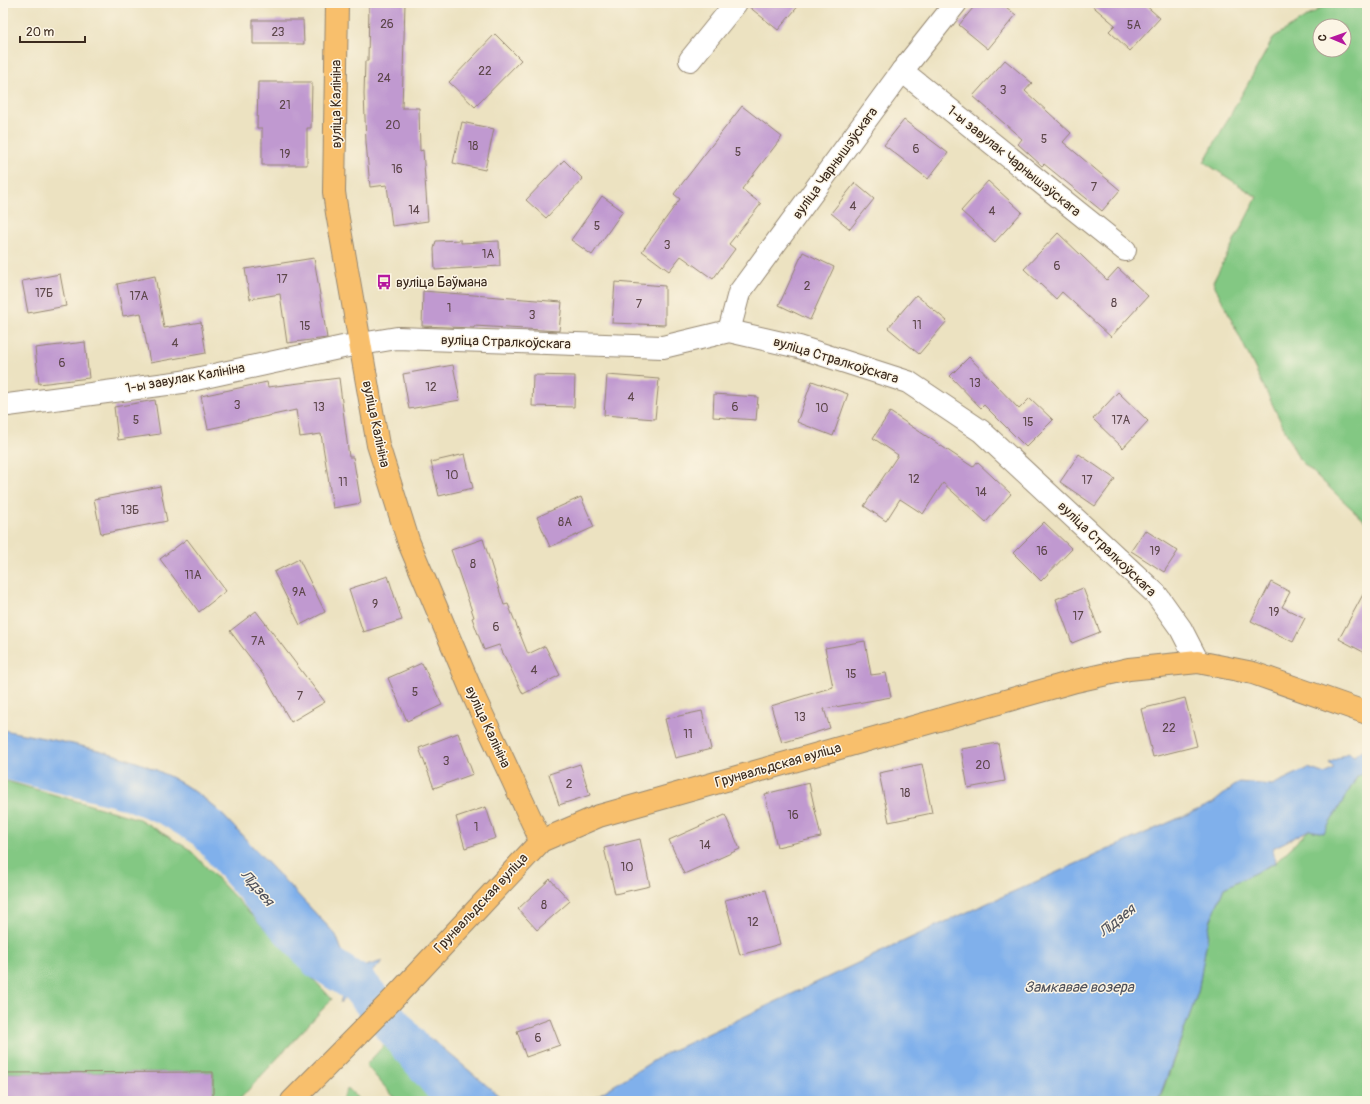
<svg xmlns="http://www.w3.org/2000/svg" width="1370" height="1104" font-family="Pangolin,sans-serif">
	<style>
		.green { fill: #83c883; stroke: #5f7950; fill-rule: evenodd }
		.water { fill: #80b0eb; stroke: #5e6d84 }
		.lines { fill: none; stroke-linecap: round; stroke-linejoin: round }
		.river { stroke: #80b0eb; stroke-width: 39 }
		.building { fill: #c099d0 }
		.minor-casing { stroke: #948670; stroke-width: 24 }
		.major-casing { stroke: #948670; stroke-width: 24 }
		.minor { stroke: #fff; stroke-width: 22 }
		.major { stroke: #f8bf6c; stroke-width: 22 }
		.labels { text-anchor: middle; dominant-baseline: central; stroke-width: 3; stroke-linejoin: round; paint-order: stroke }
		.number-label { font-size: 12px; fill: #5c464a }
		.street-label { font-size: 14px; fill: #3b2a1e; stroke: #fcf5e5 }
		.poi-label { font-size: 14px; fill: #3b2a1e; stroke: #fcf5e5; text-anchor: start }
		.water-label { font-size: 15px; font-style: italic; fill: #50525c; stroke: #fcf5e5 }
	</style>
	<rect width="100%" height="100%" fill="#fcf5e5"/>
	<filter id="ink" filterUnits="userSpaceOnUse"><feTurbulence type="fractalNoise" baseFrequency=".025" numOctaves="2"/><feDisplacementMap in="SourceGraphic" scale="8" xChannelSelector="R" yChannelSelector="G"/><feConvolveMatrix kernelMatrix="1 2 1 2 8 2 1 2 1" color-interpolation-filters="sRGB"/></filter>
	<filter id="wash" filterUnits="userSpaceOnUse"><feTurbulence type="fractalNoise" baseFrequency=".012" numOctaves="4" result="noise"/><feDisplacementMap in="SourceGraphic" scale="16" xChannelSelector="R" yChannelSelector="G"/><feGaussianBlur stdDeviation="0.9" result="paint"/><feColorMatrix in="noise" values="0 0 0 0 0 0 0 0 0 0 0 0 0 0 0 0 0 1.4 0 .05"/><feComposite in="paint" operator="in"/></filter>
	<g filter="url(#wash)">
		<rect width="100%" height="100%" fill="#ece2c1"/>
		<!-- green -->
		<g class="green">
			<path d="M1329,3h38v520l-68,-64 -86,-177 44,-85 -53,-35 70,-125zM1320,26h24v24h-24z"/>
			<path d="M1367,771v330h-208l39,-109 12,-70 14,-34 51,-25 34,-33 15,3 33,-56z"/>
			<path d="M3,780l136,39 50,30 143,150 -94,102h-25v-29l-210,1z"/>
			<path d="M388,1041l26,27 21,33h-38l-31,-36z"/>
			<path d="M348,1088l12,13h-19z"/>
		</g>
		<!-- water -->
		<g class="water">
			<path d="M3,730c78,16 155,25 216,81l117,124 11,29 12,4 24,-7 -43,42 5,-20 -150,-164 -63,-31 -129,-31z"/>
			<path d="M1367,747v24l-10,6 -33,56 -15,-3 -36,18 2,15 -51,25 -14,34 -12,70 -40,109h-569l72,-45 275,-130 277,-123 26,-21 33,3 36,-17 17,6 9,-6 -5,-5 19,-10 6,3z"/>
			<path d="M407,1022l32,23 66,56h-66l-16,-30 -27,-35 -2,-9z"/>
		</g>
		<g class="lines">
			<!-- river -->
			<path class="river" d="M3,759l129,32 38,16 37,23 65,78 46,51 41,26 97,116"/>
		</g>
		<g id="blocks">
			<!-- building -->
			<g class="building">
				<path d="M369,3h36l-3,105h17l1,43 3,-1 5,71 -36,5 -5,-41 -17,2 -4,-45 -2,-48 1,-33h3z"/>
				<path d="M748,3h53l-23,27 -30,-24z"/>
				<path d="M977,3h24l15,12 -28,34 -29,-24z"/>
				<path d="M1089,3h54l17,15 -30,33 -21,-20 6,-6z"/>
				<path d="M253,20h50l1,24h-51z"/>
				<path d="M495,34l26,26 -46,47 -26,-25z"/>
				<path d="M1005,60l27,23 -7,8 46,42 -8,9 57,48 -18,21 -58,-47 -2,2 -24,-22 4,-5 -49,-43z"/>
				<path d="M258,82h54l-1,46h-4v37h-45v-37h-5z"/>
				<path d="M742,106l40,31 -40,52 19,15 -32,40 6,5 -22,30 -32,-23 -12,15 -27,-20 38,-52 -6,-5z"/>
				<path d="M904,120l44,33 -20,26 -44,-34z"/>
				<path d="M462,122l32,7 -9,41 -32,-7z"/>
				<path d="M564,160l19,19 -37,39 -20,-18z"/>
				<path d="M988,181l34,31 -27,30 -34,-31z"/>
				<path d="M855,183l19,16 -24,30 -19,-16z"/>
				<path d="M602,196l21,15 -31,44 -21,-15z"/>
				<path d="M1058,233l49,47 11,-12 30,28 -37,41 -49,-45 -6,7 -32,-30z"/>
				<path d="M461,240v3l38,-2 1,25 -65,4 -1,-21 2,-8z"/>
				<path d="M803,252l31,15 -24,53 -31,-15z"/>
				<path d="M314,258l13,80 -40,5 -7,-49 -30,5 -5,-30z"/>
				<path d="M60,274l6,32 -38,7 -6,-32z"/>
				<path d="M155,276l9,52 37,-6 5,31 -56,10 -9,-50 -18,3 -6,-32z"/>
				<path d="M615,282l50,4v39l-53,-2z"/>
				<path d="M423,291l139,11 -3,29 -85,-5v2l-52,-2z"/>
				<path d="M916,295l31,26 -28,33 -31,-26z"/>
				<path d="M85,342l4,36 -50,6 -4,-36z"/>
				<path d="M969,357l50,52 11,-11 23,22 -27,27 -42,-42 -3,3 -31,-32z"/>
				<path d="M453,365l7,35 -51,9 -6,-35z"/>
				<path d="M533,375l42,1 -1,31 -42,-1z"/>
				<path d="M607,375l52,4 -4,40 -51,-4z"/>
				<path d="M339,378l10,79h4l8,46 -28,5 -12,-74 -21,3 -4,-27 -88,19 -7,-33 66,-14 1,5z"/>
				<path d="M812,381l36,13 -15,42 -36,-14z"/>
				<path d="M1118,392l30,29 -25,27 -30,-29z"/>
				<path d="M714,394l44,3 -2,23 -43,-3z"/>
				<path d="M155,400l5,34 -42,6 -4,-33z"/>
				<path d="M890,412l83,55 4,-5 34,32 -25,28 -43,-39 -20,31 -23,-15 -14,22 -22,-15 34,-51 -25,-17z"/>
				<path d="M465,454l8,34 -34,8 -8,-34z"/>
				<path d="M1079,454l36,25 -20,27 -35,-24z"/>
				<path d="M160,486l7,35 -66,13 -7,-35z"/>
				<path d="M581,497l13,30 -44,20 -13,-30z"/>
				<path d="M1044,522l28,27 -31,32 -28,-28z"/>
				<path d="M1145,530l33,21 -14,21 -33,-21z"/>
				<path d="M187,539l39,52 -27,21 -39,-53z"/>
				<path d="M483,539l21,66 4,-1 20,50 17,-8 15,29 -37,19 -24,-49 -15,5 -12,-32 2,-1 -23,-67z"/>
				<path d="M299,559l26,53 -25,13 -26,-53z"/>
				<path d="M388,576l14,44 -39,12 -14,-43z"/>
				<path d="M1271,582l19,10 -8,15 23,11 -12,24 -42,-21z"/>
				<path d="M1367,587v67l-28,-15z"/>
				<path d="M1083,588l17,44 -28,11 -16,-44z"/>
				<path d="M256,611l69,91 -34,20 -26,-45 -35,-46z"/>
				<path d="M865,641l6,34 15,-2 5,24 -67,12 6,19 -48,15 -11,-37 62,-19 -8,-39z"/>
				<path d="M422,663l20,42 -35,16 -19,-43z"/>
				<path d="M1185,698l12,48 -44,11 -12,-48z"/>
				<path d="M702,711l9,38 -36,9 -10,-39z"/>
				<path d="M458,733l15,41 -39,14 -15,-40z"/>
				<path d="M998,743l7,38 -37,7 -7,-39z"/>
				<path d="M580,764l10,31 -31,10 -10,-31z"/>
				<path d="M922,764l10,49 -43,9 -10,-49z"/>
				<path d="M809,783l12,54 -44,10 -12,-53z"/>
				<path d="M486,807l10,31 -31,10 -9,-31z"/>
				<path d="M725,815l15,34 -56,25 -15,-34z"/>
				<path d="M640,839l10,47 -35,8 -11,-46z"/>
				<path d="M550,879l20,22 -33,29 -19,-21z"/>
				<path d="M766,890l14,54 -40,11 -15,-55z"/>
				<path d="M550,1019l10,26 -34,12 -9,-26z"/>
				<path d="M213,1072v29h-210v-28z"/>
			</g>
		</g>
	</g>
	<g filter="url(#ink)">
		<use href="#blocks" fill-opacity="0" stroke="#948670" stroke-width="1"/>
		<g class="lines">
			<!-- minor casing -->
			<g class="minor-casing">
				<g id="minor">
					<path d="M690,60l46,-57"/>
					<path d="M902,71l223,179"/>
					<path d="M729,331l10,-38 163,-222 54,-68"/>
					<path d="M8,405l174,-23 161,-35 54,-9 266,9 66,-16 70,16 109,35 73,49 175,163 25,35 17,33"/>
				</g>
			</g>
			<!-- major casing -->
			<g class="major-casing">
				<g id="major">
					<path d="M337,3l-3,189 3,21 41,232 31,98 66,156 66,142"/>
					<path d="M292,1101l101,-102 148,-158 58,-25 477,-135 53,-12 69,-7 55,11 114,40"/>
				</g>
			</g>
			<!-- minor -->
			<use href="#minor" class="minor"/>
			<!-- major -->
			<use href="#major" class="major"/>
		</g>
	</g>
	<!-- icons -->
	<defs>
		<g id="bus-bare" transform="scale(1.2)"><path d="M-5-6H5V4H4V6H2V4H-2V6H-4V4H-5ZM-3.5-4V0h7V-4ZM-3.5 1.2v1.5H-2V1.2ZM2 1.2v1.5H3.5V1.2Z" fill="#b5179e" stroke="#fcf5e5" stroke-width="2.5" paint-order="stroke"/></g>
	</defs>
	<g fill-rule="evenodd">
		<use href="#bus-bare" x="384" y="282"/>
	</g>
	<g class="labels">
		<!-- number labels -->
		<g class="number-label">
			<text x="387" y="24">26</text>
			<text x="1134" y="25">5А</text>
			<text x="278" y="32">23</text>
			<text x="485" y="71">22</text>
			<text x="384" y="78">24</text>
			<text x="1003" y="90">3</text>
			<text x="285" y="105">21</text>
			<text x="393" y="125">20</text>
			<text x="1044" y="139">5</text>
			<text x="473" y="146">18</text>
			<text x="916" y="149">6</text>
			<text x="738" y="152">5</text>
			<text x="285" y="154">19</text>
			<text x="397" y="169">16</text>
			<text x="1094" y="187">7</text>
			<text x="853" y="206">4</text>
			<text x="414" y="210">14</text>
			<text x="992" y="211">4</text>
			<text x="597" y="226">5</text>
			<text x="667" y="245">3</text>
			<text x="488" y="254">1А</text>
			<text x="1057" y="266">6</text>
			<text x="282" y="279">17</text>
			<text x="807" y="286">2</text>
			<text x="44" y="293">17Б</text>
			<text x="139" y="296">17А</text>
			<text x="1114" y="303">8</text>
			<text x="639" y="304">7</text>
			<text x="449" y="308">1</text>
			<text x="532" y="315">3</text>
			<text x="917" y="325">11</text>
			<text x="305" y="326">15</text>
			<text x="175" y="343">4</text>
			<text x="62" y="363">6</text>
			<text x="975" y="383">13</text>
			<text x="431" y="387">12</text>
			<text x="631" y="397">4</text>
			<text x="237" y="405">3</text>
			<text x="319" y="407">13</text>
			<text x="735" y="407">6</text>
			<text x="822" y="408">10</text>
			<text x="136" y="420">5</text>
			<text x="1121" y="420">17А</text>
			<text x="1028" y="422">15</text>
			<text x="452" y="475">10</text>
			<text x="914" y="479">12</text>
			<text x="1087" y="480">17</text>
			<text x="343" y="482">11</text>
			<text x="981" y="492">14</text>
			<text x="130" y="510">13Б</text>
			<text x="565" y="522">8А</text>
			<text x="1042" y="551">16</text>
			<text x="1155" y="551">19</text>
			<text x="473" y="564">8</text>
			<text x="193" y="575">11А</text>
			<text x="299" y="592">9А</text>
			<text x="375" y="604">9</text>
			<text x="1274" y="612">19</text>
			<text x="1078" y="616">17</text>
			<text x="496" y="627">6</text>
			<text x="258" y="641">7А</text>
			<text x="534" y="670">4</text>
			<text x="851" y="674">15</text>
			<text x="415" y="692">5</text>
			<text x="300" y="696">7</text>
			<text x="800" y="717">13</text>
			<text x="1169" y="728">22</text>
			<text x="688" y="734">11</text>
			<text x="446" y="761">3</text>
			<text x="983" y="765">20</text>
			<text x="569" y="784">2</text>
			<text x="905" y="793">18</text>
			<text x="793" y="815">16</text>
			<text x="476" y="827">1</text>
			<text x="705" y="845">14</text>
			<text x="627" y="867">10</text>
			<text x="544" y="905">8</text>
			<text x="753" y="922">12</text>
			<text x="538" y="1038">6</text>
		</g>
		<!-- street labels -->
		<g class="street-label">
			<text transform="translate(336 104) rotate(-90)">вуліца Калініна</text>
			<text transform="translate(1014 161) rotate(39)">1-ы завулак Чарнышэўскага</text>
			<text transform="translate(835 163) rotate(-54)">вуліца Чарнышэўскага</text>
			<text transform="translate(506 342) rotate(2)">вуліца Стралкоўскага</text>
			<text transform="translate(836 360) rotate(17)">вуліца Стралкоўскага</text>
			<text transform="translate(185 378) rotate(-10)">1-ы завулак Калініна</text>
			<text transform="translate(376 424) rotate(78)">вуліца Калініна</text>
			<text transform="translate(1107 549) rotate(44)">вуліца Стралкоўскага</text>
			<text transform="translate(488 727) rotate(65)">вуліца Калініна</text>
			<text transform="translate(778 765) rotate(-16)">Грунвальдская вуліца</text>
			<text transform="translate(481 903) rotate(-47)">Грунвальдская вуліца</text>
		</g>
		<!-- poi labels -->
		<g class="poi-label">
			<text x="396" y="282">вуліца Баўмана</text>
		</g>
		<!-- water labels -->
		<g class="water-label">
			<text transform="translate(257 888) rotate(49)">Лідзея</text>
			<text transform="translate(1117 921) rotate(-39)">Лідзея</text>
			<text x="1079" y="987">Замкавае возера</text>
		</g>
	</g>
	<!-- margin -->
	<rect width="1370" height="1104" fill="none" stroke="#fcf5e5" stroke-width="16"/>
	<!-- north arrow -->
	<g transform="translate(1332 38) rotate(272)"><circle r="19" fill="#fcf5e5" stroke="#afa495"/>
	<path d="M0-3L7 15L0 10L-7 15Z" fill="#b5179e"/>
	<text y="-6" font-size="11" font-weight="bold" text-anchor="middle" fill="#3b2a1e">С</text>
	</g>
	<!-- scale -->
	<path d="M20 36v6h65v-6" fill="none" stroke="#3b2a1e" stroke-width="2"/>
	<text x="26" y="36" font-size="12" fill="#3b2a1e" stroke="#fcf5e5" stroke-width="3" paint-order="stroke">20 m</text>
</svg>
